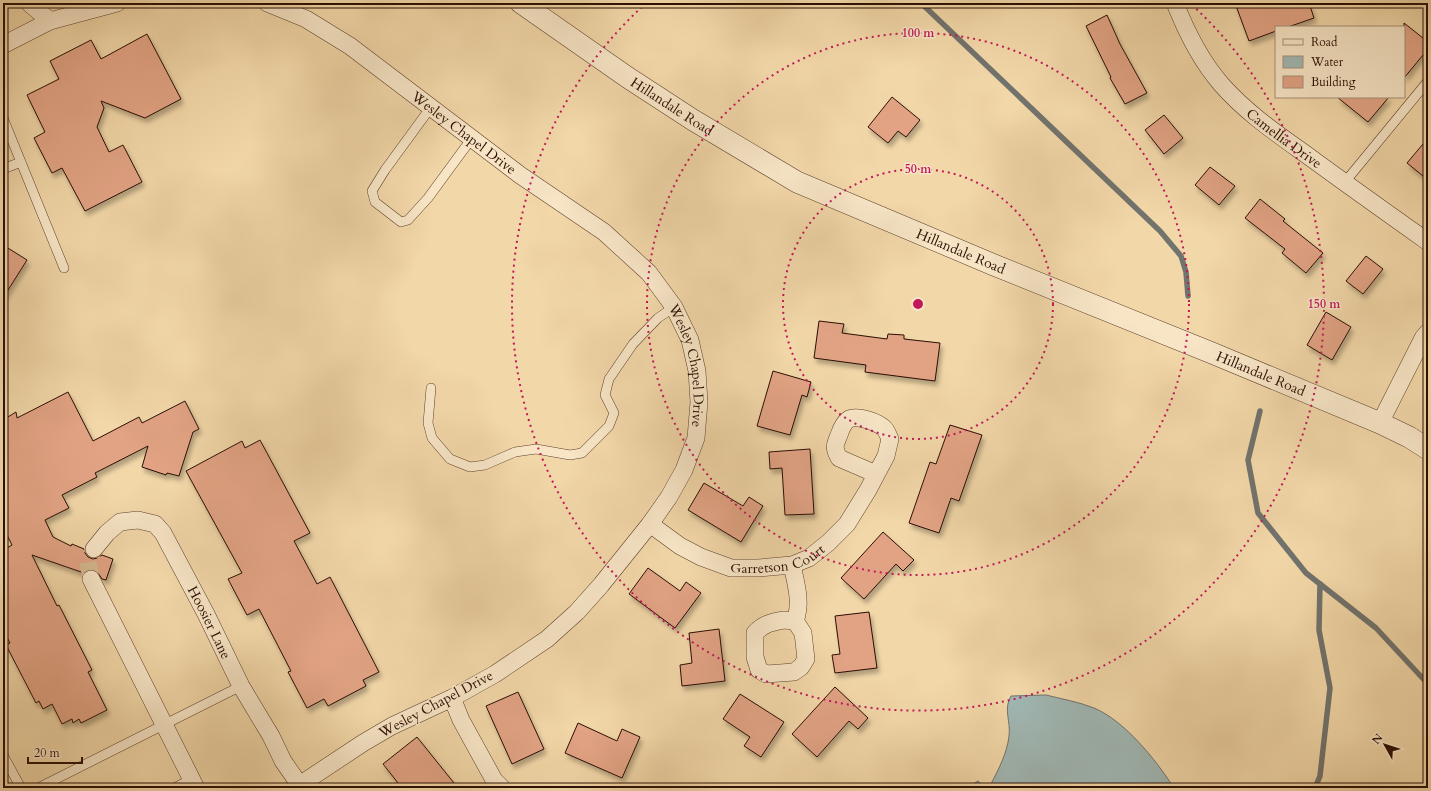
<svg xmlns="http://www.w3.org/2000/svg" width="1431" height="791" font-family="Cardo,serif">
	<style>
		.water { fill: #a0b7b3; stroke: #71736d }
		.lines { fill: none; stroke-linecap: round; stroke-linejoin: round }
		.stream { stroke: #71736d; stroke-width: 5.5 }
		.building { fill: #e1a384; stroke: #2b0e03; filter: url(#shadow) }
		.minor-tunnel { stroke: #d4b98f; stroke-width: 17; stroke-dasharray: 17 8; stroke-linecap: butt }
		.service-casing { stroke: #5d402c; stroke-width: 10 }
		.minor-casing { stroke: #5d402c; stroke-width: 18 }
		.tertiary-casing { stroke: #5d402c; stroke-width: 22 }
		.service { stroke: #f7e5c6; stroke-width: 9 }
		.minor { stroke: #f7e5c6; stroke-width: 17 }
		.tertiary { stroke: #f7e5c6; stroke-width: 21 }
		.ring { fill: none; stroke: #c2185b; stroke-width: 2; stroke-dasharray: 2 4 }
		.labels { text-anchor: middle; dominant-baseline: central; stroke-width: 3; stroke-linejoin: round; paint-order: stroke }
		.street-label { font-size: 14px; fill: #2b0e03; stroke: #f7e5c6 }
		.centre { fill: #c2185b; stroke: #f7e5c6; stroke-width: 2 }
		.ring-label { font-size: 12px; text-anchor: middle; font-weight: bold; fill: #c2185b; stroke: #f7e5c6; stroke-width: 3; stroke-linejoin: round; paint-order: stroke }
	</style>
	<defs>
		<filter id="shadow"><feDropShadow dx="2.5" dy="4.5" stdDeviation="2" flood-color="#0004"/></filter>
	</defs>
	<rect width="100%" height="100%" fill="#f2d7a8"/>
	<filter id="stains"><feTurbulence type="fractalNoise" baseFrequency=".005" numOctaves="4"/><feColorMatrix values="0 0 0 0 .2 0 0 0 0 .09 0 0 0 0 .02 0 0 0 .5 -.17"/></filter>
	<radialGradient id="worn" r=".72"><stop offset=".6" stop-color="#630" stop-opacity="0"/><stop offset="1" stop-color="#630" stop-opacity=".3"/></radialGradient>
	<!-- water -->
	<path class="water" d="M1046,695c16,4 33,7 48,13 31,13 62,52 80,80h-204l1,-3 7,-4 8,7 4,-2c8,-16 17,-32 19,-50 2,-15 -6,-27 2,-40z"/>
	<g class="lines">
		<!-- stream -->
		<g class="stream">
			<path d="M921,3l239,228 21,25 5,16 2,24"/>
			<path d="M1260,411l-12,49 10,53 48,60 70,55 52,56"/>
			<path d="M1315,788l5,-12 10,-88 -11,-58 1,-46"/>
		</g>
	</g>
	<!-- building -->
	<g class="building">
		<path d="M1235,3h74l5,15 -26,9h-12v4l-27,10z"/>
		<path d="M1107,15l13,29 27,49 -22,11 -15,-26 1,-1 -25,-51z"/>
		<path d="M1404,23l24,19v7l-24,29z"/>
		<path d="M147,34l34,65 -36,19 -44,-17 3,7 -7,19 12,25 14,-7 19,37 -57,29 -23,-43 -10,5 -18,-35 11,-6 -18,-37 32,-16 -9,-18 41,-21 10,19z"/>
		<path d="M892,97l28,23 -14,17 -8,-6 -10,12 -20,-16z"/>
		<path d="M1337,97h52l-21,25z"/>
		<path d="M1164,115l19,23 -19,16 -19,-24z"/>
		<path d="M1428,138v42l-21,-17z"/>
		<path d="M1210,167l25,19 -16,19 -24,-20z"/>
		<path d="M1260,199l25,20 -2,2 40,32 -17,20 -24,-20 3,-4 -40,-31z"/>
		<path d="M3,245l24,15 -24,38z"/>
		<path d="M1366,256l17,13 -20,25 -17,-13z"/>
		<path d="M1326,312l25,15 -19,33 -25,-15z"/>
		<path d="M819,321l25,3 -2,9 45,6 1,-5 16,1v4l36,4 -5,38 -70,-9 1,-7 -52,-7z"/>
		<path d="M773,371l38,11 -4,15 -5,-2 -12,40 -33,-9z"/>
		<path d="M68,392l25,49 46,-24 3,6 43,-22 14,28 -6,3 -14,44 -12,-3 -1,2 -24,-8 6,-21 -53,27 2,4 -35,18 7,13 -24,12 8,17 18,9 1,-2 12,5 1,4 3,4 5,2 4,-1 5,-3 11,4 -7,21 -4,-1 -6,-9 -5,-1 -4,1 -3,3 -52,-18 25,51 2,-1 33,65 -4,2 19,38 -26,13 -2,-4 -6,4 -1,-4 -10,5 -10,-20 -9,5 -4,-8 -3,2 -30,-58 4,-2 -7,-13v-80l9,-5 -9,-18v-107l13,-8 1,6z"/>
		<path d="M950,425l32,10 -23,66 -8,-3 -12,35 -30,-10 21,-61 6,2z"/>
		<path d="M260,440l50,93 -16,8 23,43 13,-7 49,95 -16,8 3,6 -38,20 -4,-7 -17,9 -19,-36 3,-1 -32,-62 -12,6 -19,-36 14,-6 -56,-102 56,-30 3,7z"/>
		<path d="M810,449l4,65 -29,1 -3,-47 -12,1 -1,-17z"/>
		<path d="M704,483l39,23 6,-9 14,9 -22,36 -53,-32z"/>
		<path d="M883,532l31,28 -11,11 -7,-7 -32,35 -23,-21z"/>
		<path d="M648,568l32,23 6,-9 15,11 -26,35 -46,-34z"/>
		<path d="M869,612l8,56 -42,5 -3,-18 8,-1 -5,-38z"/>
		<path d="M719,629l6,52 -43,5 -2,-21 12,-2 -3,-30z"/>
		<path d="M835,687l33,31 -10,11 -9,-8 -32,36 -25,-23z"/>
		<path d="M518,692l26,57 -32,15 -26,-58z"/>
		<path d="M740,694l44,28 -23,35 -17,-11 6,-9 -27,-18z"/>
		<path d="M578,723l39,18 5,-12 18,8 -18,41 -57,-25z"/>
		<path d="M417,737l41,51h-56l-19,-24z"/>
	</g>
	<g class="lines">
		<!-- minor-tunnel -->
		<path class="minor-tunnel" d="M91,579l-3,-17 6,-13"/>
		<!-- service casing -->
		<g class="service-casing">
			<g id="service">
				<path d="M431,107l-46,63 -13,21 3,11 26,20 7,-2 20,-22 44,-60"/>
				<path d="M3,118l61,150"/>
				<path d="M3,169l18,-7"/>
				<path d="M1345,182l83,-101"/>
				<path d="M431,388l-3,35 4,15 18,21 20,8 15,-2 30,-13 21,-3 34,6 12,-2 27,-27 5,-13 -9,-18 4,-16 24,-35 25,-26 16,-11"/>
				<path d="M3,755l18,33"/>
				<path d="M38,788l203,-102"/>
				<path d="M174,788l18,-9"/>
			</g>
		</g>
		<!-- minor casing -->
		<g class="minor-casing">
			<g id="minor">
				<path d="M29,3l21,18"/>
				<path id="s1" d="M267,3l39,16 44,27 170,129 84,57 45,41 25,34 16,33 7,31 2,31 -3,36 -12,32 -15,27 -19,27 -49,61 -24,27 -30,27 -52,35 -43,24 -60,28 -29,17 -68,45"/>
				<path id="s2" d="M1175,3c11,28 26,58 46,81 27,31 61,53 94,77 37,27 75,54 113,81"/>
				<path d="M3,45l47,-24 67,-18"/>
				<path d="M1380,423l43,-85 5,-6"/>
				<path id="s3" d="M650,524l30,22 21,11 30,11h27l34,-3 17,-7 19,-15 19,-19 21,-34 18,-34 4,-17c-2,-4 -3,-8 -6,-11 -7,-6 -26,-13 -35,-9 -5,3 -8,10 -10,16 -4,10 -6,12 0,23l37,16"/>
				<path id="s4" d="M94,549l13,-16 13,-11 18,-2 17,4 8,9 43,81 35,72 30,50 12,25 16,23"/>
				<path d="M792,565c4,19 10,38 3,56"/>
				<path d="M91,579l105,209"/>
				<path d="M784,620l11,1 8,12 3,26 -5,8 -7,5 -28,2 -7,-4 -4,-13v-24c8,-9 17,-11 29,-13z"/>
				<path d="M452,698l9,22 33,60 8,8"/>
			</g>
		</g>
		<!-- tertiary casing -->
		<g class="tertiary-casing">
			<g id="tertiary">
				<path id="s5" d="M521,3l106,74 66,43 104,62 197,83 218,88 168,70 29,14 19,12"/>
			</g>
		</g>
		<!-- service -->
		<use href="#service" class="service"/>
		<!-- minor -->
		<use href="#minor" class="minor"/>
		<!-- tertiary -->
		<use href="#tertiary" class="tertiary"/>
	</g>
	<!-- distance rings -->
	<g class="ring">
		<circle cx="918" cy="304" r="135"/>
		<circle cx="918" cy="304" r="271"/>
		<path d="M1192 5A406 406 0 1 1 644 5"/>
	</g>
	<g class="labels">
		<!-- street labels -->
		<g class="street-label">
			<text stroke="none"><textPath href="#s5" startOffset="183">Hillandale Road</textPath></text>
			<text stroke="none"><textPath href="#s1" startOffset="237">Wesley Chapel Drive</textPath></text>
			<text stroke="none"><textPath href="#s2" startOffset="177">Camellia Drive</textPath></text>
			<text stroke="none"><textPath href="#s5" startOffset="507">Hillandale Road</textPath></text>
			<text stroke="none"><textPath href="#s1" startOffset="573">Wesley Chapel Drive</textPath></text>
			<text stroke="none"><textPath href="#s5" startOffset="831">Hillandale Road</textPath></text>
			<text stroke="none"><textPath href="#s3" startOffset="141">Garretson Court</textPath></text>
			<text stroke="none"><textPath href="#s4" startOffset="186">Hoosier Lane</textPath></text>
			<text transform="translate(436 704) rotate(-28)">Wesley Chapel Drive</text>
		</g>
	</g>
	<circle cx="918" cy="304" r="6" class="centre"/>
	<g class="ring-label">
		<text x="918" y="37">100 m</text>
		<text x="918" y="173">50 m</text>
		<text x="1324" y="308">150 m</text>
	</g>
	<!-- margin -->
	<rect width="1431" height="791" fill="none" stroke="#f2d7a8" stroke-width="16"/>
	<rect x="4" y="4" width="1423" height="783" fill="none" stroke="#2b0e03" stroke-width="2"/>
	<rect x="8" y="8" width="1415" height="775" fill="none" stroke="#2b0e03"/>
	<!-- legend -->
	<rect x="1275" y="26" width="130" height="72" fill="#f7e5c6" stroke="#a58f78"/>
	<rect x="1283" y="39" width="20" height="6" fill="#f7e5c6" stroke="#a58f78"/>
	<text x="1311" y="46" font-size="12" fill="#2b0e03">Road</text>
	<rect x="1283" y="56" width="20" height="12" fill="#a0b7b3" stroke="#a58f78"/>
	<text x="1311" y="66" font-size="12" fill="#2b0e03">Water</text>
	<rect x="1283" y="76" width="20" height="12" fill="#e1a384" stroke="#a58f78"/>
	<text x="1311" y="86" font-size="12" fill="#2b0e03">Building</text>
	<!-- north arrow -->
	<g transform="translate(1385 745) rotate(309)" stroke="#f7e5c6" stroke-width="3" paint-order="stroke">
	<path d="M0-3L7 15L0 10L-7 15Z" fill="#2b0e03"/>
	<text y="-6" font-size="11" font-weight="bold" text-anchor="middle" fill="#2b0e03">N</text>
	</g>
	<!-- scale -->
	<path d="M28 757v6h54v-6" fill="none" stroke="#2b0e03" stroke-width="2"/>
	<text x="34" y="757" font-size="12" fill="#2b0e03" stroke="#f7e5c6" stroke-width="3" paint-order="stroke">20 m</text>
	<rect width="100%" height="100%" filter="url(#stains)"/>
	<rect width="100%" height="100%" fill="url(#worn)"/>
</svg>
